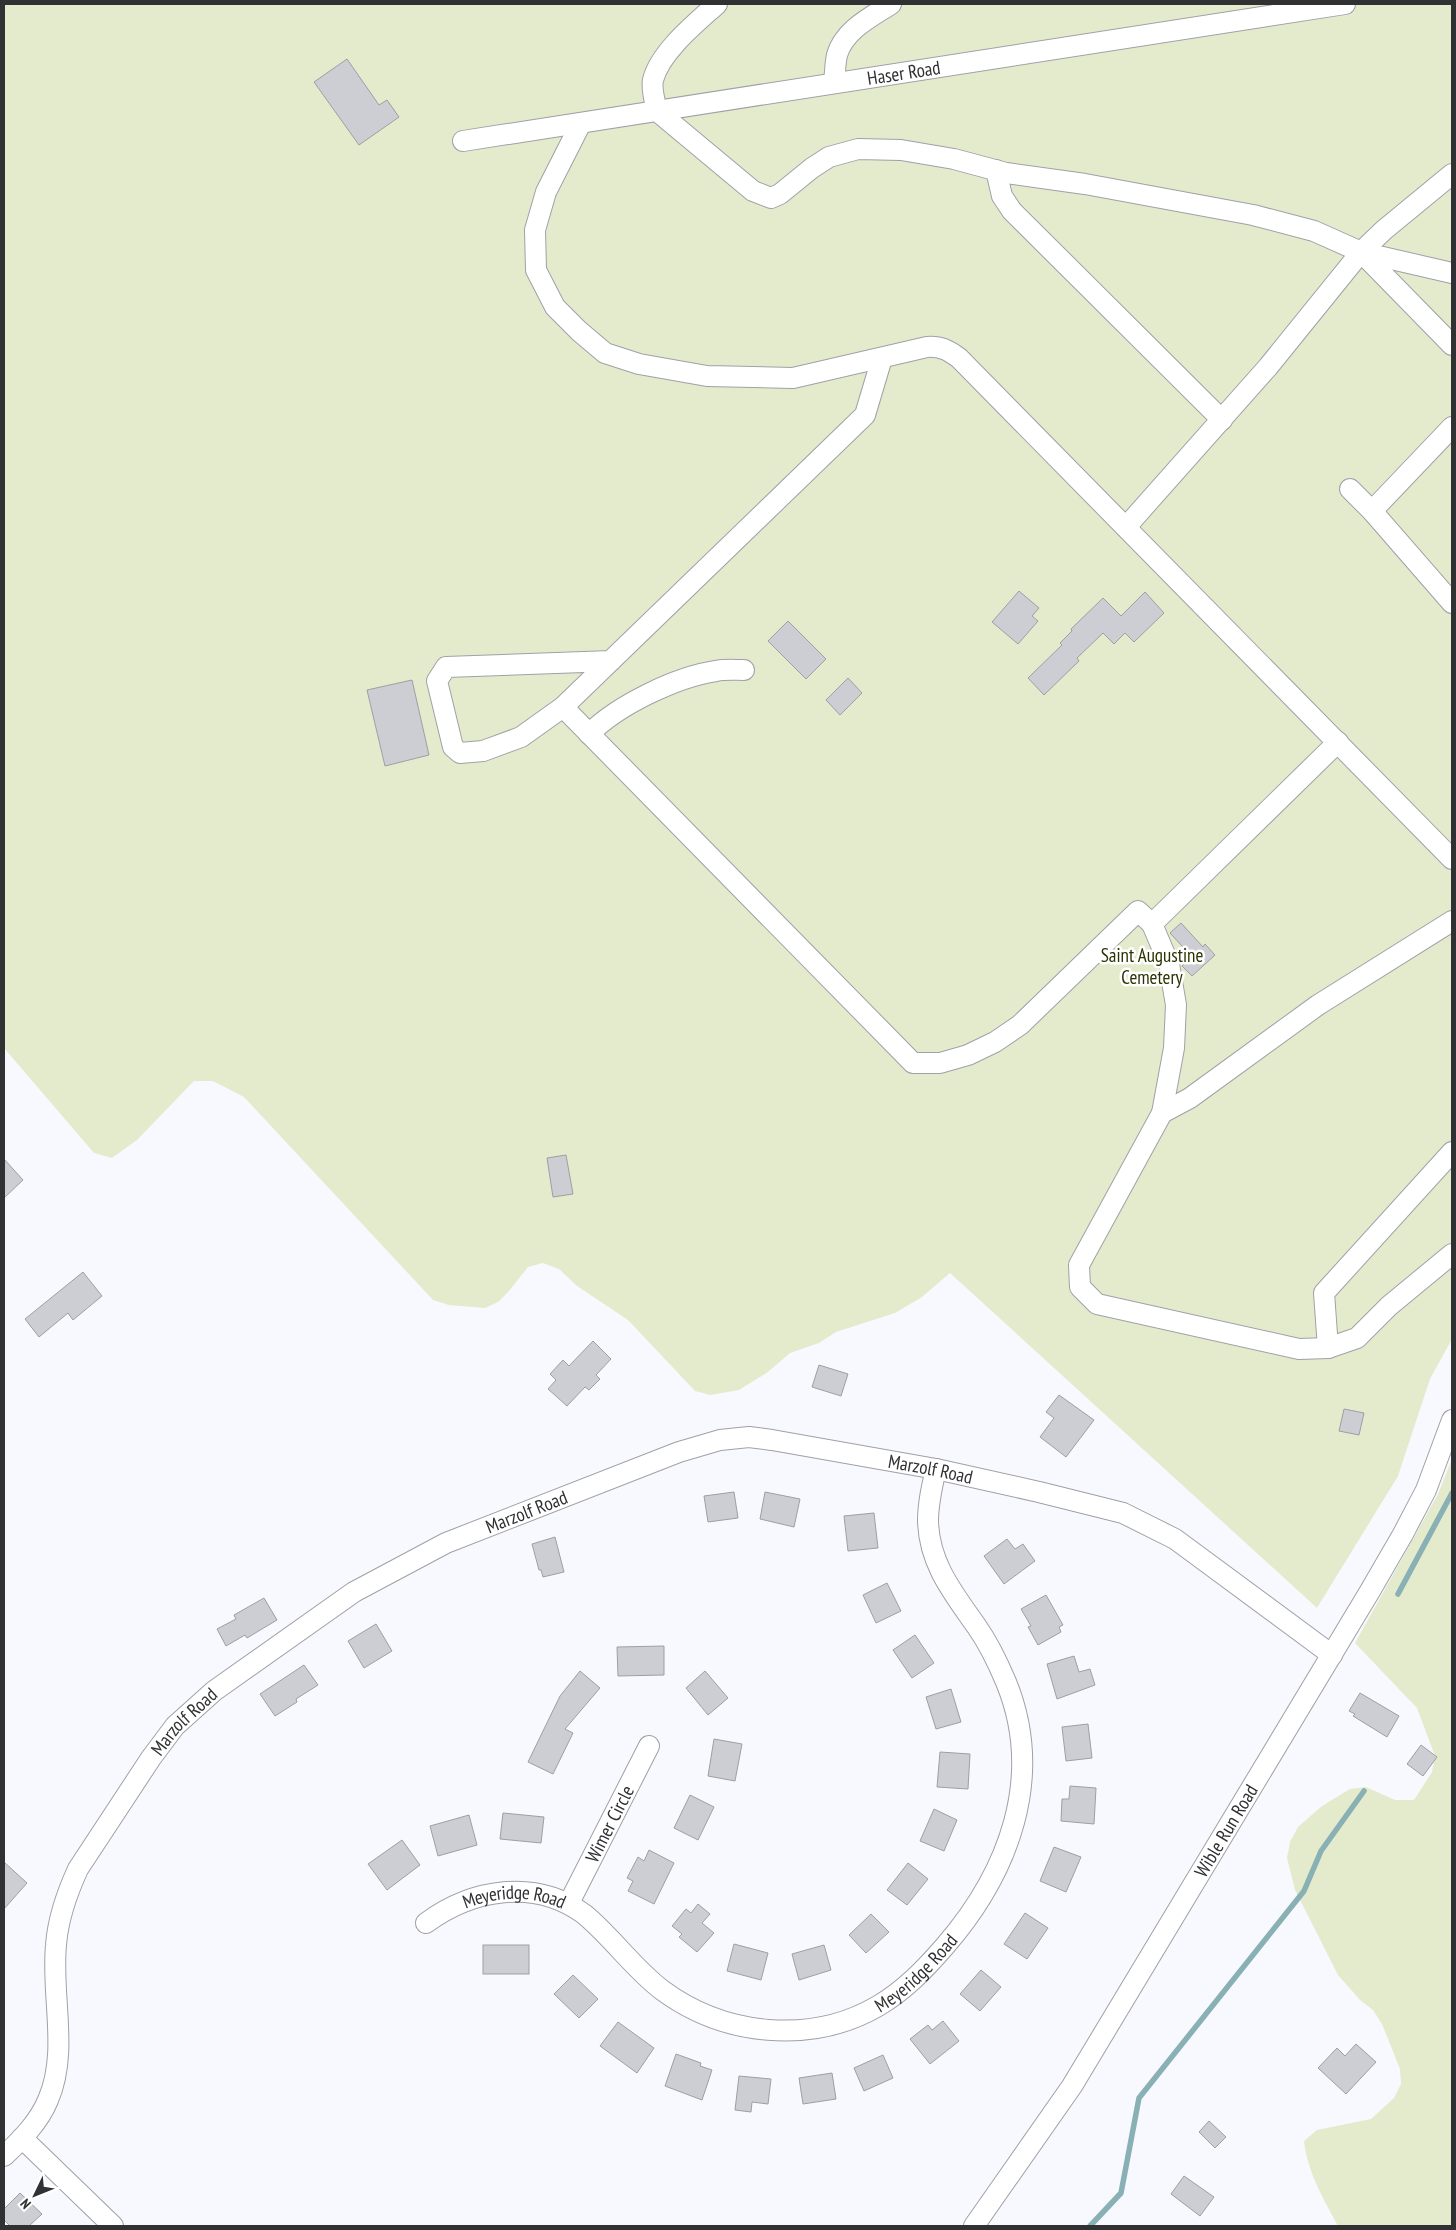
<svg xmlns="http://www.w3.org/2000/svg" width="1456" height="2230" font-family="'PT Sans Narrow',sans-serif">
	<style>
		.green { fill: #e4ebcc }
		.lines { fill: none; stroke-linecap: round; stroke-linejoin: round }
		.stream { stroke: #88b0b5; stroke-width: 5.5 }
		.building { fill: #ccced4; stroke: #9c9fa4 }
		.minor-casing { stroke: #9fa1a7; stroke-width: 22 }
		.minor { stroke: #fff; stroke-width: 20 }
		.labels { text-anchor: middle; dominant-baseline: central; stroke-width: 5; stroke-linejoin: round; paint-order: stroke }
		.street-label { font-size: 19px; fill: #313134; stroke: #fff }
		.park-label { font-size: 19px; fill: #2c3300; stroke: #fff }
	</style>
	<rect width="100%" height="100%" fill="#f7f9ff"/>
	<!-- green -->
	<g class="green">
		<path d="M4,4h1448v1335l-22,40 -32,97 -81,132 -367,-335 -28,24 -27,16 -59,19 -17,11 -29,10 -22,19 -29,18 -29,5 -15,-4 -67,-71 -51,-34 -18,-17 -16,-6 -15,4 -19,24 -11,11 -13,6 -36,-3 -16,-5 -189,-203 -31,-16h-19l-57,59 -25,18 -18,-5 -90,-105z"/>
		<path d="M1452,1459v767h-114c-14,-26 -31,-55 -34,-85l13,-11 54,-11 23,-21 7,-14 -1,-15 -18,-45 -9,-14 -13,-10 -22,-25 -43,-85 -8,-32 3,-16 8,-15 24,-21 28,-17 16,-2 29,13h19l18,-28 3,-16 -18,-48 -62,-65 83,-149z"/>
	</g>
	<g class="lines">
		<!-- stream -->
		<g class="stream">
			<path d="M1398,1594l54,-101"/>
			<path d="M1090,2226l31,-33 18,-95 165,-207 17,-40 43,-60"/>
		</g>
	</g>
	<!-- building -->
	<g class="building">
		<path d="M347,59l32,46 8,-5 12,17 -40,28 -45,-63z"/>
		<path d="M1019,591l20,17 -7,8 6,5 -20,23 -26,-22z"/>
		<path d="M1145,592l19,21 -30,29 -9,-9 -11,11 -11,-11 -26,25 2,3 -35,34 -16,-17 34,-33 -2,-2 12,-12 -1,-2 32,-31 18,18z"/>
		<path d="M788,621l38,38 -20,20 -38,-38z"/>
		<path d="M848,678l14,15 -22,22 -14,-15z"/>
		<path d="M412,680l17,75 -44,11 -18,-76z"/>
		<path d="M1181,923l22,24 2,-3 10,11 -23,21 -10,-10 10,-9 -22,-24z"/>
		<path d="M566,1155l7,39 -20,3 -6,-39z"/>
		<path d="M4,1159l19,21 -19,18z"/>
		<path d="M83,1272l19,24 -29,24 -5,-7 -29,24 -14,-18z"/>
		<path d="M593,1341l18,18 -15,16 4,4 -11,11 -4,-3 -18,19 -19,-17 8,-9 -6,-6 13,-14 6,6z"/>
		<path d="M819,1365l29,9 -7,22 -29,-9z"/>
		<path d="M1059,1395l35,25 -28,37 -26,-20 14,-19 -8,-6z"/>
		<path d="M1344,1409l20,4 -5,22 -20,-4z"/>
		<path d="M734,1492l4,26 -30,4 -4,-26z"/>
		<path d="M765,1492l35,7 -6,28 -34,-8z"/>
		<path d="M874,1513l4,35 -30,3 -4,-35z"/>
		<path d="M555,1537l9,35 -21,5 -2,-7h-2l-7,-26z"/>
		<path d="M1007,1539l8,10 8,-5 12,17 -31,23 -20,-28z"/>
		<path d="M887,1583l14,28 -25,12 -13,-28z"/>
		<path d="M1046,1595l17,30 -4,2 2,5 -23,13 -10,-18 3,-1 -10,-17z"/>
		<path d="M264,1598l13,22 -30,18 -2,-3 -19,11 -9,-17 19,-10 -2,-4z"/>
		<path d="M376,1624l16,27 -28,17 -16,-27z"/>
		<path d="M915,1635l19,28 -22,15 -19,-28z"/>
		<path d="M664,1646v29l-46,1 -1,-29z"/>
		<path d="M1074,1656l5,16 11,-3 5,16 -38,14 -10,-35z"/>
		<path d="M304,1665l14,20 -22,14 1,3 -22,14 -15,-22z"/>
		<path d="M580,1671l20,17 -35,41 8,4 -20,41 -25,-12 32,-66z"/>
		<path d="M705,1671l23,27 -20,17 -22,-27z"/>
		<path d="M951,1689l10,33 -25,7 -10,-32z"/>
		<path d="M1360,1693l39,23 -12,21 -34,-21 2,-2 -6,-3z"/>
		<path d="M1088,1724l4,34 -26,3 -4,-34z"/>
		<path d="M714,1739l28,5 -7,37 -27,-5z"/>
		<path d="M1421,1745l16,12 -14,19 -16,-12z"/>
		<path d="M940,1752l30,2 -2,35 -31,-2z"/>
		<path d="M1070,1786l26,2 -2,36 -33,-3 1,-22h7z"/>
		<path d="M690,1795l24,12 -16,33 -24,-12z"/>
		<path d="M934,1809l23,11 -13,31 -24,-10z"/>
		<path d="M503,1813l41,4 -3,26 -41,-4z"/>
		<path d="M469,1815l8,30 -39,11 -8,-30z"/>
		<path d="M402,1840l18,25 -33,25 -19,-26z"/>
		<path d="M1054,1847l27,10 -15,35 -26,-11z"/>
		<path d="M649,1850l25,13 -20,41 -26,-13 5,-10 -6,-3 11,-21 6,4z"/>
		<path d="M4,1862l23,21 -23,26z"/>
		<path d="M908,1863l20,16 -21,26 -20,-15z"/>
		<path d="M698,1904l12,10 -8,9 12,10 -17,19 -18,-15 3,-3 -10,-8 14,-17 5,4z"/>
		<path d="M1025,1913l23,15 -21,31 -23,-15z"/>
		<path d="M871,1914l18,18 -23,21 -17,-18z"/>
		<path d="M734,1944l34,9 -7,27 -34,-9z"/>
		<rect x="483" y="1945" width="46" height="29"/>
		<path d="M824,1945l7,25 -32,10 -7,-26z"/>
		<path d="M981,1970l20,17 -21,24 -20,-17z"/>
		<path d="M573,1975l25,24 -19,19 -25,-24z"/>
		<path d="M943,2021l16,20 -29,23 -20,-25 18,-14 4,5z"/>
		<path d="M618,2022l36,26 -17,25 -37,-27z"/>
		<path d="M1356,2044l20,18 -30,32 -28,-26 19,-20 8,8z"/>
		<path d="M676,2054l25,9 -1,3 12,4 -10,30 -37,-14z"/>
		<path d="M883,2055l10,23 -29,13 -10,-23z"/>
		<path d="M832,2073l4,26 -33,5 -4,-26z"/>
		<path d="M739,2076l32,3 -3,25 -16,-2 -1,10 -16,-2z"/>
		<path d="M1209,2121l17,16 -11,11 -16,-16z"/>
		<path d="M1184,2176l30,21 -14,19 -29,-22z"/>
		<path d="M20,2193l22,21 -13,12h-19l-6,-6v-11z"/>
	</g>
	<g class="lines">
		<!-- minor casing -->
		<g class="minor-casing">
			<g id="minor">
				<path d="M717,4c-21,19 -57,48 -64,76 -2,9 2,22 4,31l96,80 18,7 9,-4 32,-26 17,-11 29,-8 43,1 53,9 52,14 79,11 168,31 61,16 47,21"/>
				<path d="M834,83c1,-9 1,-19 3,-28 7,-25 34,-38 54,-51"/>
				<path d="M581,123l-35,69 -11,38 1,40 19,37 24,24 26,22 34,11 68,12 86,2 134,-31c14,-1 21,3 32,11l493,501"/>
				<path id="s1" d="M463,141l882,-137"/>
				<path d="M996,170l6,26 10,15 210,209"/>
				<path d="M1452,273l-91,-21 91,93"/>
				<path d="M1350,489l22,22 80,92"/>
				<path d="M1372,511l80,-84"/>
				<path d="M1126,527l142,-160 93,-115 23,-22 68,-56"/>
				<path d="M611,661l-165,6 -9,14 16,66 7,6 23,-2 38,-14 42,-30 302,-292 17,-57"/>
				<path d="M563,707l350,356h27l28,-8 27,-13 25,-17 118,-114 14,13 186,-182"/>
				<path d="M589,734c29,-29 87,-57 127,-63 9,-2 19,-1 28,-1"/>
				<path d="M1152,924l17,40 7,41 -2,43 -12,65 -83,152 1,22 17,17 202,45 29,-1 29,-10 32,-32 63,-52"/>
				<path d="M1162,1113l28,-15 128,-93 134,-84"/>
				<path d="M1328,1348l-4,-55 128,-141"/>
				<path id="s2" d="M569,1903l80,-157"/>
				<path id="s3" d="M426,1923c46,-34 109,-45 158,-9 28,23 49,54 78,76 62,46 149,55 216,16 27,-16 47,-37 67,-60 64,-74 100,-169 61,-264 -8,-19 -17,-38 -29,-55 -23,-33 -48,-63 -49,-106 0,-18 4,-35 8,-52"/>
				<path d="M22,2138l91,88"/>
				<path id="s4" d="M4,2156c17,-16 35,-34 44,-56 21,-48 3,-104 8,-155 2,-27 11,-52 22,-76l73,-111 24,-32 39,-35 140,-99 92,-49 233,-91 41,-12 29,-3 23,3 164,29 103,23 84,21 52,26 157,116"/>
				<path id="s5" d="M974,2226l98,-140 298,-495 33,-57 23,-44 26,-70"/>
			</g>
		</g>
		<!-- minor -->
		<use href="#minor" class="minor"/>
	</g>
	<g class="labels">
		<!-- street labels -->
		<g class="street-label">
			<text stroke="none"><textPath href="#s1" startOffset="446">Haser Road</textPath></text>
			<text stroke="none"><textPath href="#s4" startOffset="1315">Marzolf Road</textPath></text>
			<text stroke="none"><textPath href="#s4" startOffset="895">Marzolf Road</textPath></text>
			<text stroke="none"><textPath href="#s4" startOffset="490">Marzolf Road</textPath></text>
			<text stroke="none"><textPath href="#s2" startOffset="89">Wimer Circle</textPath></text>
			<text stroke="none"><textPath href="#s5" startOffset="469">Wible Run Road</textPath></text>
			<text stroke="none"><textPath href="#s3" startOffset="95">Meyeridge Road</textPath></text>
			<text stroke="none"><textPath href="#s3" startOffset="558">Meyeridge Road</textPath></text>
		</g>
		<!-- park labels -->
		<g class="park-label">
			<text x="1152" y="955">Saint Augustine<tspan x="1152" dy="22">Cemetery</tspan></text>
		</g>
	</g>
	<!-- border -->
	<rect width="1456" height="2230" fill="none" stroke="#313134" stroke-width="10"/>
	<!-- north arrow -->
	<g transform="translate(35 2195) rotate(227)" stroke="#ffffff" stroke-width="4" paint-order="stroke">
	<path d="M0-4L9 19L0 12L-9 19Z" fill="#313134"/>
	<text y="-8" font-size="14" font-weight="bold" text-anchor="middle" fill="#313134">N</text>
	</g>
</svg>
